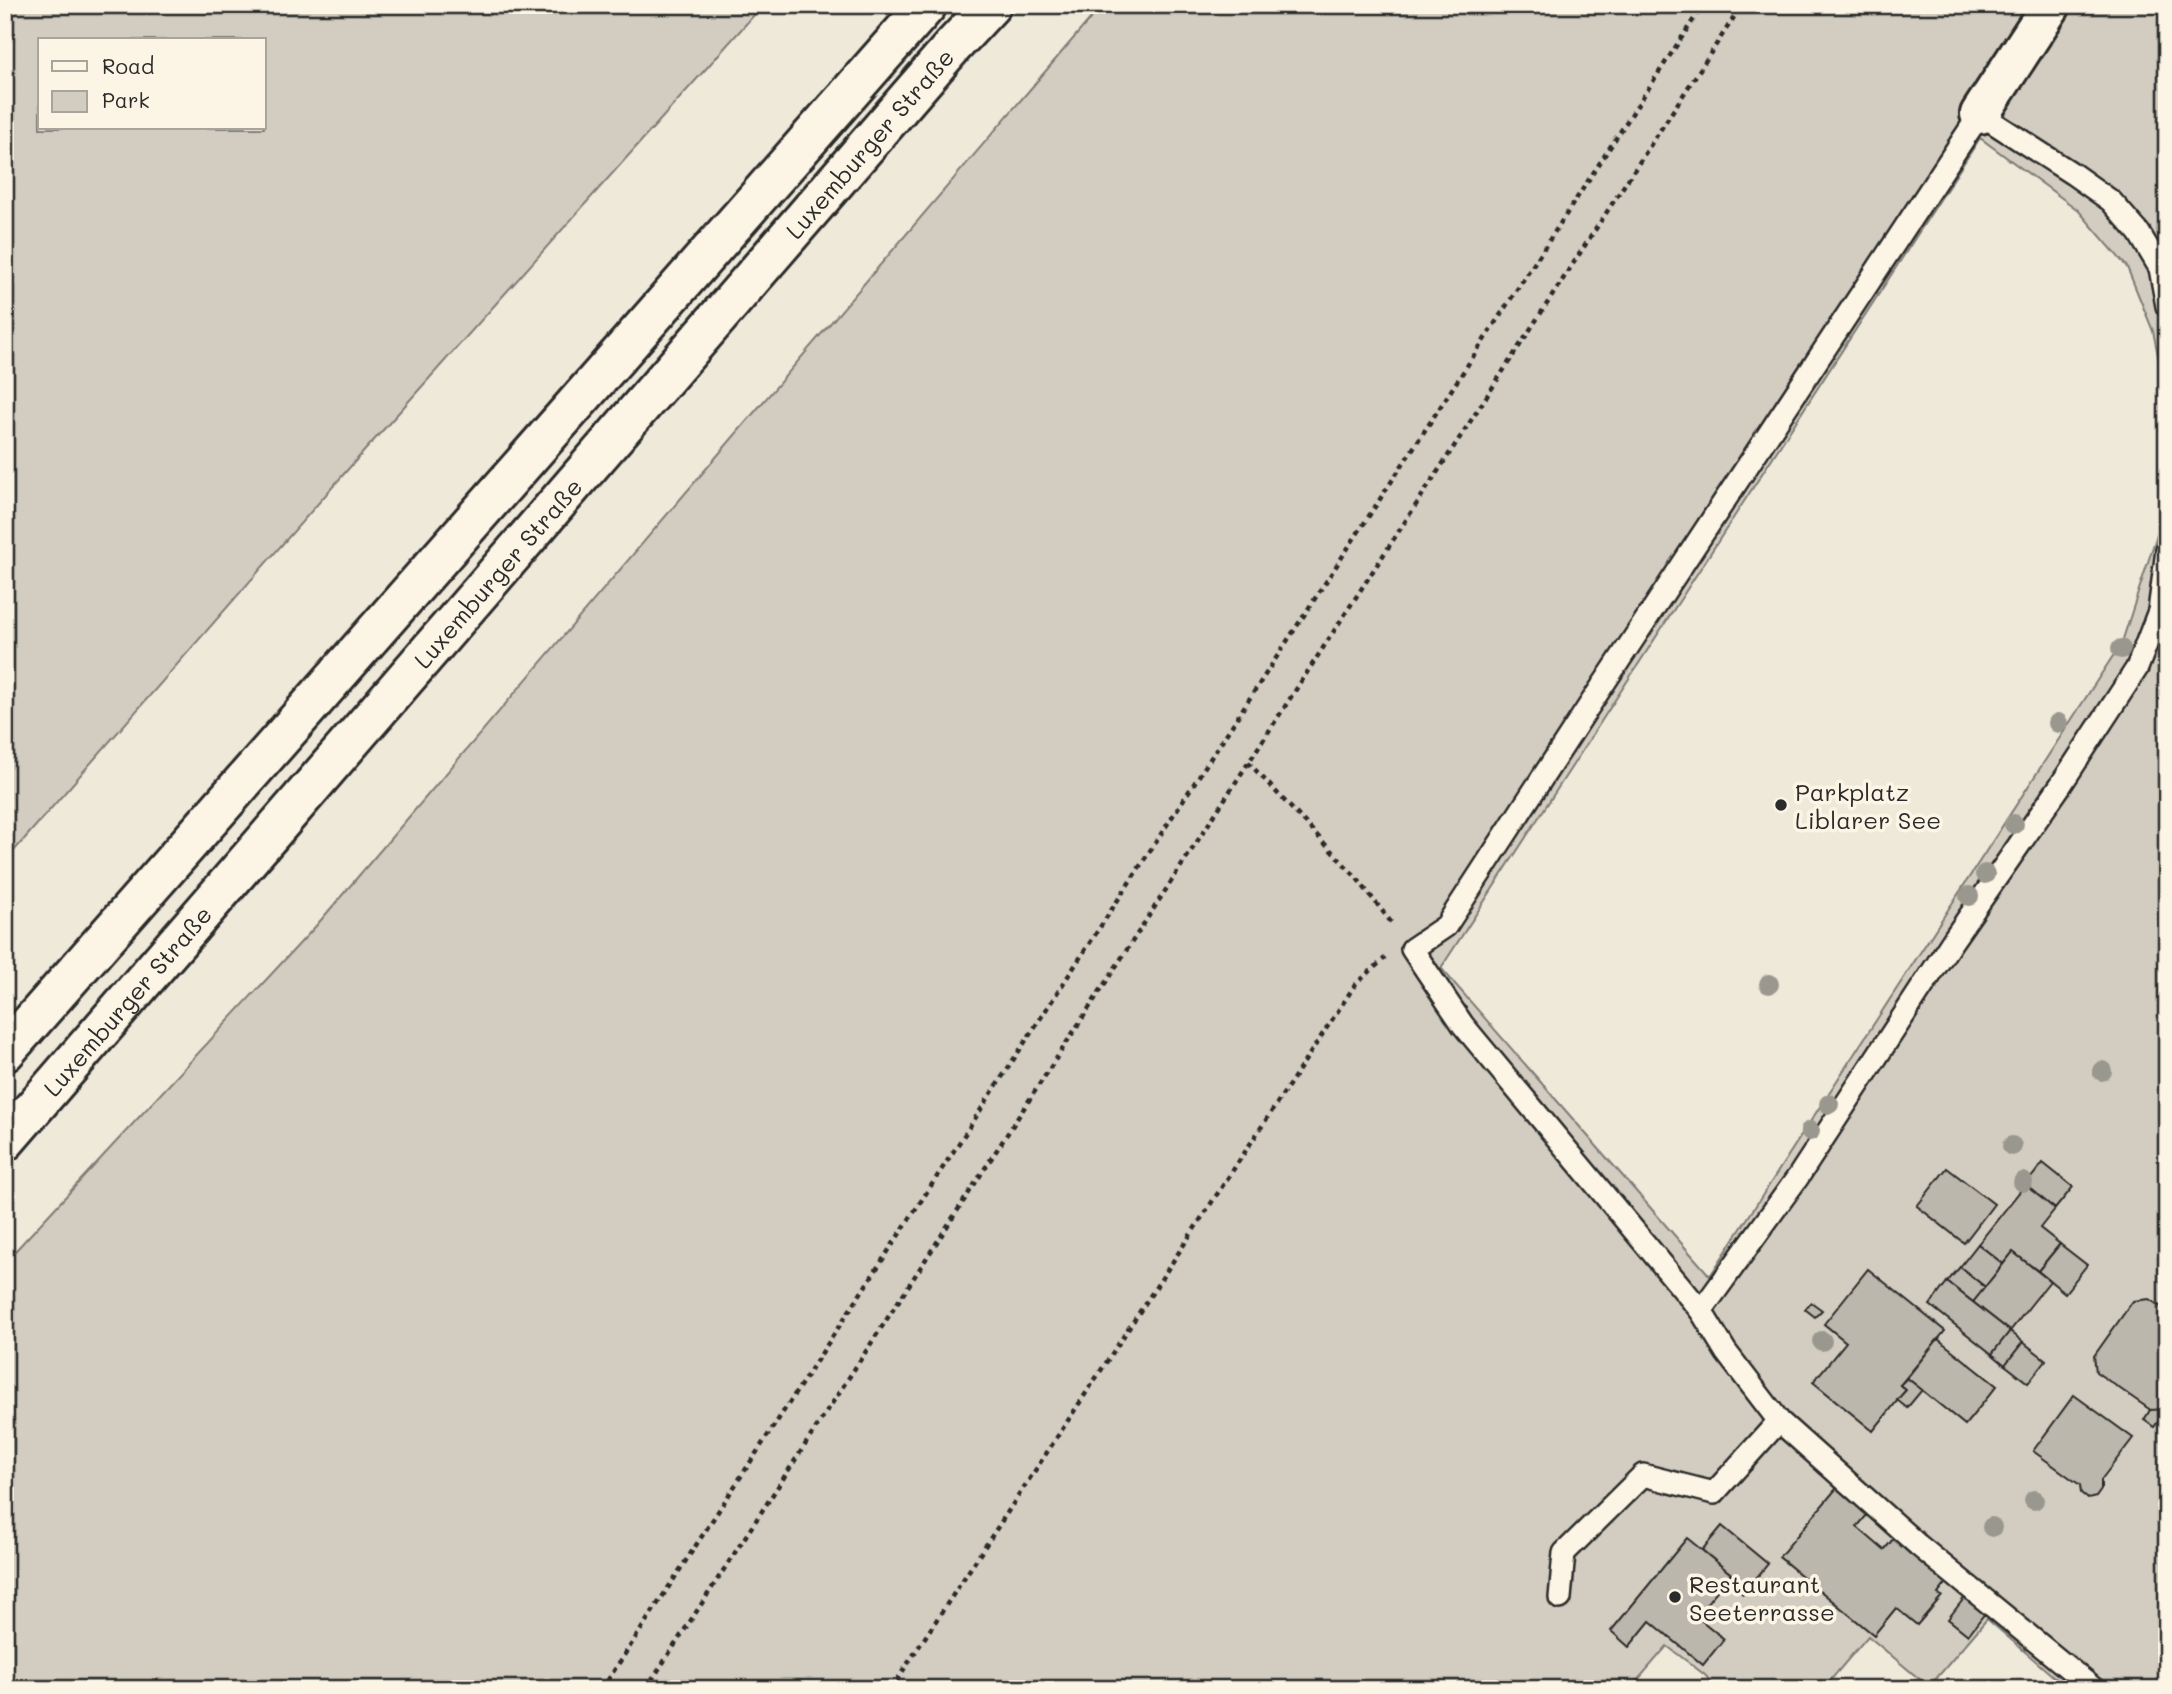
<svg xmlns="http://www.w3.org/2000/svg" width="2172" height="1694" font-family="Mali,sans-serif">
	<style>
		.green { fill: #d2cdc0; stroke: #7e7c76; stroke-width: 2; fill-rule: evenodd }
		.building { fill: #bcb7ac; stroke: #2b2b2b; stroke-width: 2 }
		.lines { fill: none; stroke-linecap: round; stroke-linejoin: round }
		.lane-casing { stroke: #2b2b2b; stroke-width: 26 }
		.street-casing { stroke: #2b2b2b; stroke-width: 44 }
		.primary-casing { stroke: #2b2b2b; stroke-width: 44 }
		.path { stroke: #2b2b2b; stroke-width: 4.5; stroke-dasharray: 5 5; stroke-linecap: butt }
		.lane { stroke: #fcf5e5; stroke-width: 21 }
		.street { stroke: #fcf5e5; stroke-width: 38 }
		.primary { stroke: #fcf5e5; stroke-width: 38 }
		.tree { fill: #9a978e }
		.poi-dot { fill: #2b2b2b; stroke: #fcf5e5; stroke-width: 2.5 }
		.labels { text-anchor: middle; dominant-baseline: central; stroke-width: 7; stroke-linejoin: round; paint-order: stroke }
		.street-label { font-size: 24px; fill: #2b2b2b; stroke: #fcf5e5 }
		.poi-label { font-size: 24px; fill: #2b2b2b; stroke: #fcf5e5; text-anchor: start }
	</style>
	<rect width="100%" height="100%" fill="#efe9da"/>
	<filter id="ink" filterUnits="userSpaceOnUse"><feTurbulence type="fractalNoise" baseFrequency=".0143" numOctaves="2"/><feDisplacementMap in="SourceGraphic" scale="14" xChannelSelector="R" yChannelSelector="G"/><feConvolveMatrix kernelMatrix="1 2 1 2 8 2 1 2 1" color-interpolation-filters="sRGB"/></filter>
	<g filter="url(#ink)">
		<!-- green -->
		<g class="green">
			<path d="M5,5h758l-413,462 -345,394zM40,40h224v88h-224z"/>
			<path d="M1102,5h1065v394l-14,-68 -26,-64 -49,-57 -98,-72 -539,830 269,308 412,-634 38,-117 7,-61v1225h-99l-81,-70 -58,68 -61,-51 -45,53h-106l-12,-14 -38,-29 -37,43h-1625v-427l310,-335z"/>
		</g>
		<!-- building -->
		<g class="building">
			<path d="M2043,1163l30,24 -18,22 -30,-24z"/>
			<path d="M1947,1168l47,36 -30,39 -47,-37z"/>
			<path d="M2025,1185l30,24 -15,19 20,16 -22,27 -25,-19 -10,12 -25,-20z"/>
			<path d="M1978,1244l25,20 -18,23 -25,-20z"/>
			<path d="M2060,1244l27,21 -22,28 -27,-22z"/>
			<path d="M2013,1252l37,29 -40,50 -37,-29z"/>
			<path d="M1960,1267l25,20 -12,15 -26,-20z"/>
			<path d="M1868,1269l77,62 -45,54 6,5 -33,41 -60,-49 33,-40 -22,-18z"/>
			<path d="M1947,1282l63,49 -18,23 -62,-49z"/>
			<path d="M2149,1299l18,12v98l-15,2 -56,-39 -2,-16 39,-55z"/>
			<path d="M1811,1302l11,8 -7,7 -10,-8z"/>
			<path d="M2010,1331l13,11 -18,23 -13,-11z"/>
			<path d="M1938,1339l59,47 -32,39 -58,-47z"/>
			<path d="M2023,1342l23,18 -18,23 -23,-18z"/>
			<path d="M1907,1378l15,12 -15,18 -10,-8 9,-10 -6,-5z"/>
			<path d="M2074,1395l59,43 -32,42v10l-5,7 -8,2 -7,-6 -1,-8 -47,-34z"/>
			<path d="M2167,1409l-13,18 -10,-7 6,-10z"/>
			<path d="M1841,1483l31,26 -15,18 27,23 15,-18 53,44 -14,18 4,2 -25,29 -21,-17 -22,27 -95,-78z"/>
			<path d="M1722,1526l46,38 -25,30 -17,-15 5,-5 -29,-24z"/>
			<path d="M1687,1538l44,36 -35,42 28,23 -21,26 -53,-44 -21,26 -18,-16z"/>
			<path d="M1969,1592l20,16 -21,27 -20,-16z"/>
		</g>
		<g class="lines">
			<!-- lane casing -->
			<g class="lane-casing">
				<g id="lane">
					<path d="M1701,1311l97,-134 155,-237 107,-154 77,-118 22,-57 8,-61"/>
					<path d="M1560,1598l4,-45 79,-78 71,18 65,-72"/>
					<path d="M2094,1689l-176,-144 -139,-124 -53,-69 -25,-41 -238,-286 -51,-76 34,-23 143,-220 391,-592 93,60 38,27 28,32 21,35 7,38"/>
				</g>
			</g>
			<!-- street casing -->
			<g class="street-casing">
				<path id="street" d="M1980,114l71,-109"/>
			</g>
			<!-- primary casing -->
			<g class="primary-casing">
				<g id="primary">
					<path d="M5,1052l922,-1047"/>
					<path id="s1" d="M5,1141l947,-1094 39,-42"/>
				</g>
			</g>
			<!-- path -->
			<g class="path">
				<path d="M1248,762l108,115 38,49"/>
				<path d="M602,1689l1101,-1684"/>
				<path d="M646,1689c366,-561 729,-1123 1096,-1684"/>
				<path d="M891,1689l464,-704 30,-27"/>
			</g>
			<!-- lane -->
			<use href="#lane" class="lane"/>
			<!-- street -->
			<use href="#street" class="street"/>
			<!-- primary -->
			<use href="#primary" class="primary"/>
		</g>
		<!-- trees -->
		<g class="tree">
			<circle cx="2121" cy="649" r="10"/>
			<circle cx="2058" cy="723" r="10"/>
			<circle cx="2014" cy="824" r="10"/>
			<circle cx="1985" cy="874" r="10"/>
			<circle cx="1969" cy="896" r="10"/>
			<circle cx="1769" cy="984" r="10"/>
			<circle cx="2102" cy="1071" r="10"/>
			<circle cx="1829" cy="1104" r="10"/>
			<circle cx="1810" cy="1131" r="10"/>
			<circle cx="2012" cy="1146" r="10"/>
			<circle cx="2023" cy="1182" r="10"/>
			<circle cx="1822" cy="1341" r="10"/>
			<circle cx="2034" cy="1500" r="10"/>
			<circle cx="1992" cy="1527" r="10"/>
		</g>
	</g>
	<!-- markers -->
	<g class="poi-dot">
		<circle cx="1781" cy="805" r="7"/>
		<circle cx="1675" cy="1597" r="7"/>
	</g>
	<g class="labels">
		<!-- street labels -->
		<g class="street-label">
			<text stroke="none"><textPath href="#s1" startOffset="1320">Luxemburger Straße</textPath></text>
			<text stroke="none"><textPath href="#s1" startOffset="752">Luxemburger Straße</textPath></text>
			<text stroke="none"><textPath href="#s1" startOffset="186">Luxemburger Straße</textPath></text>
		</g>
		<!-- poi labels -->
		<g class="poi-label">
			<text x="1795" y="791">Parkplatz<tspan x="1795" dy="28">Liblarer See</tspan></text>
			<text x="1689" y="1583">Restaurant<tspan x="1689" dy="28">Seeterrasse</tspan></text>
		</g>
	</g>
	<!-- margin -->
	<rect width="2172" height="1694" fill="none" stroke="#fcf5e5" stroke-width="28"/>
	<rect x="14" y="14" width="2144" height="1666" fill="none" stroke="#2b2b2b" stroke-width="2.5" filter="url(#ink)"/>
	<!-- legend -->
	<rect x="38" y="38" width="228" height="91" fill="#fcf5e5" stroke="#a8a49b" stroke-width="2"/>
	<rect x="52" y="61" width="35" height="10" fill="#fcf5e5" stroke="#a8a49b" stroke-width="2"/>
	<text x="102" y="74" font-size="21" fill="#2b2b2b">Road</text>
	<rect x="52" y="91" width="35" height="21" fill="#d2cdc0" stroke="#a8a49b" stroke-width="2"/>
	<text x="102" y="108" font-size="21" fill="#2b2b2b">Park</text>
</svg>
